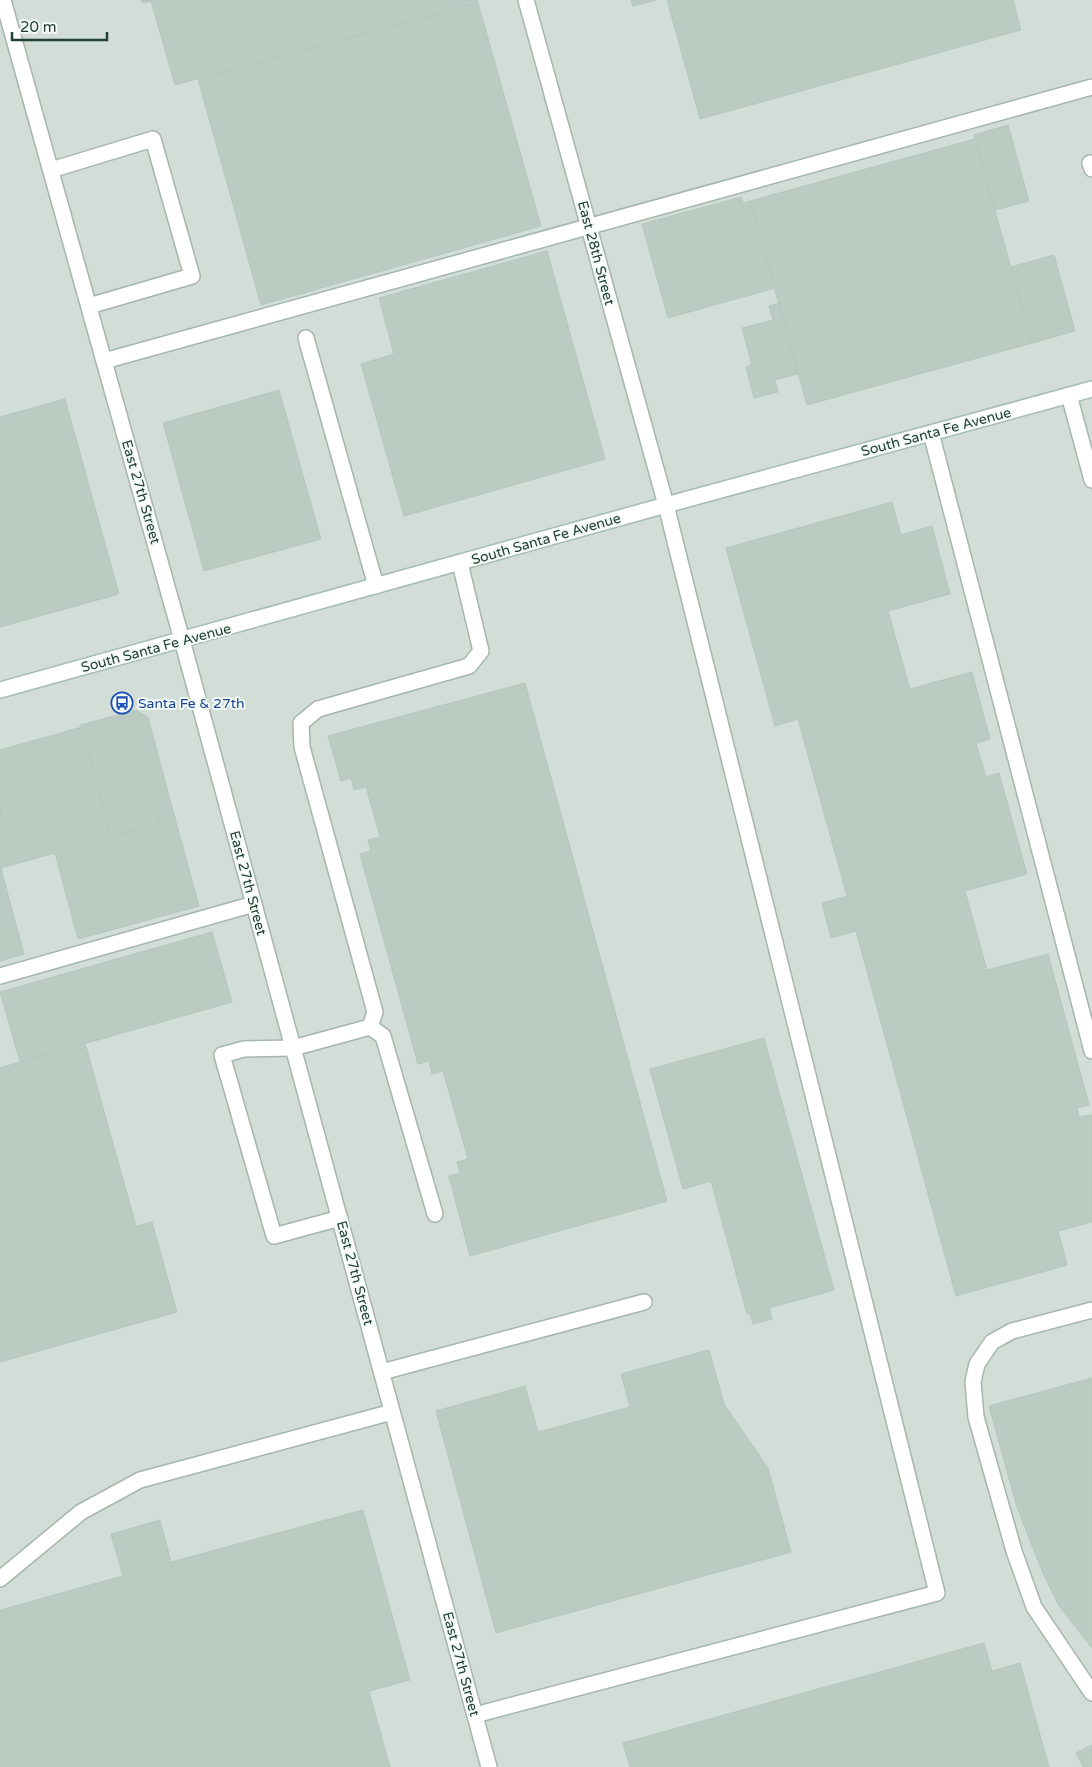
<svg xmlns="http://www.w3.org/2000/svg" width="1092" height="1767" font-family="'Varela Round',sans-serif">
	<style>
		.built { fill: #d1ddd6 }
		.building { fill: #bbcbc2; stroke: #b4c7bd }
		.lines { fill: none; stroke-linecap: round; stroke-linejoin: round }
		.service-casing { stroke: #a5b6ad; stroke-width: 18 }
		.minor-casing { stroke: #a5b6ad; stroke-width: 18 }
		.secondary-casing { stroke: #a3bdb0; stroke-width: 18 }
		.service { stroke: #fff; stroke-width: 15 }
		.minor { stroke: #fff; stroke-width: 15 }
		.secondary { stroke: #fff; stroke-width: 15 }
		.labels { text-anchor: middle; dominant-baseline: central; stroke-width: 4; stroke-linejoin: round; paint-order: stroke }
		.street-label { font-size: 14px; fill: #214033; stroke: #f3faf6 }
		.transit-label { font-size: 14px; fill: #164399; stroke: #f3faf6; text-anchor: start }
	</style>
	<rect width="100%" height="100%" fill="#e3ede7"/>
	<!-- built -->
	<rect class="built" x="0" y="0" width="1092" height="1767"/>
	<!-- building -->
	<g class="building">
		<path d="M141,0h336l1,3 -303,82 -24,-84 -9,2z"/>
		<path d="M631,0h25l-23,6z"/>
		<path d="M667,0h346l8,30 -321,89z"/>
		<path d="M478,3l63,223 -280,79 -63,-226z"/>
		<path d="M1008,125l21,76 -34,9 -21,-75z"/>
		<path d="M975,139l57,204 -225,62 -57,-204z"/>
		<path d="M741,197l2,6 7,-2 25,87 -107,30 -26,-94z"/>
		<path d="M547,251l58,208 -201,57 -43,-152 33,-10 -15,-56z"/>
		<path d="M1054,255l21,76 -43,12 -21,-76z"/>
		<path d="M779,303l19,71 -23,6 3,12 -24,6 -8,-31 6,-2 -10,-37 31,-8 -4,-14z"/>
		<path d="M279,390l42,149 -117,32 -41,-148z"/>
		<path d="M65,399l54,195 -119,33v-210z"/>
		<path d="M892,502l9,33 31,-9 18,68 -62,17 22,78 62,-17 18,67 -14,4 10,34 13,-4 28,101 -62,17 22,79 61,-16 41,151 -12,3 2,9 13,-2v107l-34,9 9,34 -111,31 -100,-365 -25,7 -9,-35 25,-7 -49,-177 -23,7 -49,-178z"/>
		<path d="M525,683l142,518 -197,55 -21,-80 11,-3 -3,-11 11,-3 -25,-88 -11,3 -3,-13 -11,3 -58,-210 11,-3 -3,-11 12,-3 -14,-50 -12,3 -3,-12 -10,3 -13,-45z"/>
		<path d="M136,710l12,7 25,94 -15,4 2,8 -49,14 -30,-112z"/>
		<path d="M82,727l29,110 49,-14 -2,-8 15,-4 26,95 -121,33 -23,-86 -54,15 -1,-118z"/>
		<path d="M0,865l24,89 -24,7z"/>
		<path d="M212,932l20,70 -212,60 -20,-70z"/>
		<path d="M764,1038l70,252 -65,18 3,11 -19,5 -3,-11 -3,1 -36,-133 -28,8 -33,-120z"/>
		<path d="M85,1043l51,183 16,-4 25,90 -177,50v-294z"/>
		<path d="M709,1350l15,54 44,64 23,84 -295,81 -60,-222 89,-25 13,46 92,-25 -9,-33z"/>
		<path d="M1092,1378v270l-33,-42 -17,-35 -25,-64 -28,-101z"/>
		<path d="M363,1510l47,170 -41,11 21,76h-390v-157l123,-34 -12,-42 49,-14 11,42z"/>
		<path d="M984,1643l8,28 28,-8 29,104h-419l-7,-24z"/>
		<path d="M1092,1745v22h-9l-7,-14z"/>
	</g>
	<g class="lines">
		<!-- service casing -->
		<g class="service-casing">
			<g id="service">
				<path d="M1090,163l2,6"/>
				<path d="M51,170l102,-31 39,137 -103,30"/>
				<path d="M306,338l70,248"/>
				<path d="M104,361l988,-274"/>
				<path d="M1069,395l23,85"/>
				<path d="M931,433l161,618"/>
				<path d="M0,976l254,-72"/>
				<path d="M370,1027l13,9 52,178"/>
				<path d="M340,1218l-66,18 -52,-181 22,-6 49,-1 77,-21 5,-15 -73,-265 -1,-24 17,-14 151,-43 12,-15 -21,-88"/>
				<path d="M1092,1310l-80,21 -20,11 -15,22 -4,18 3,35 38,134 20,56 58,86"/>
				<path d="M382,1372l262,-70"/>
				<path d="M0,1579l81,-67 59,-32 252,-68"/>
				<path d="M475,1715l462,-122 -271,-1088"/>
			</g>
		</g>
		<!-- minor casing -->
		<g class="minor-casing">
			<g id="minor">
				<path d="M3,0l179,640 307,1127"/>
				<path d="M526,0l140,505"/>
			</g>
		</g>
		<!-- secondary casing -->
		<g class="secondary-casing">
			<path id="secondary" d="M0,690l666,-185 426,-116"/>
		</g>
		<!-- service -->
		<use href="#service" class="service"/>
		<!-- minor -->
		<use href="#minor" class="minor"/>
		<!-- secondary -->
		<use href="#secondary" class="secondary"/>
	</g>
	<!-- icons -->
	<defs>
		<g id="bus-ring" transform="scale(1.125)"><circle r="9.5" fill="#f3faf6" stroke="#1a4fb4" stroke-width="1.5"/><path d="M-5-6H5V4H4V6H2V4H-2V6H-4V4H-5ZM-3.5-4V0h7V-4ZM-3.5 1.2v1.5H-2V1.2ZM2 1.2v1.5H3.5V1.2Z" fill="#1a4fb4"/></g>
	</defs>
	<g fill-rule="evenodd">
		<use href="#bus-ring" x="122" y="703"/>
	</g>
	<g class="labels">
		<!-- street labels -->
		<g class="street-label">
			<text transform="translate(596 253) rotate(75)">East 28th Street</text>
			<text transform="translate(936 432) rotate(-15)">South Santa Fe Avenue</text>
			<text transform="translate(141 492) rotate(74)">East 27th Street</text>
			<text transform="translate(546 539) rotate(-16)">South Santa Fe Avenue</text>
			<text transform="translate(156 648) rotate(-15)">South Santa Fe Avenue</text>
			<text transform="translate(248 883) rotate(75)">East 27th Street</text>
			<text transform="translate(355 1273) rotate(75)">East 27th Street</text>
			<text transform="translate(461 1664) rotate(75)">East 27th Street</text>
		</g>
		<!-- transit labels -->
		<g class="transit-label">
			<text x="138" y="703">Santa Fe &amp; 27th</text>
		</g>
	</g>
	<!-- scale -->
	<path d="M12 32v8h95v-8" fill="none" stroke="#214033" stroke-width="2.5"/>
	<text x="20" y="32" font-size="15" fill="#214033" stroke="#f3faf6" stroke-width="4" paint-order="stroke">20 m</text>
</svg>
